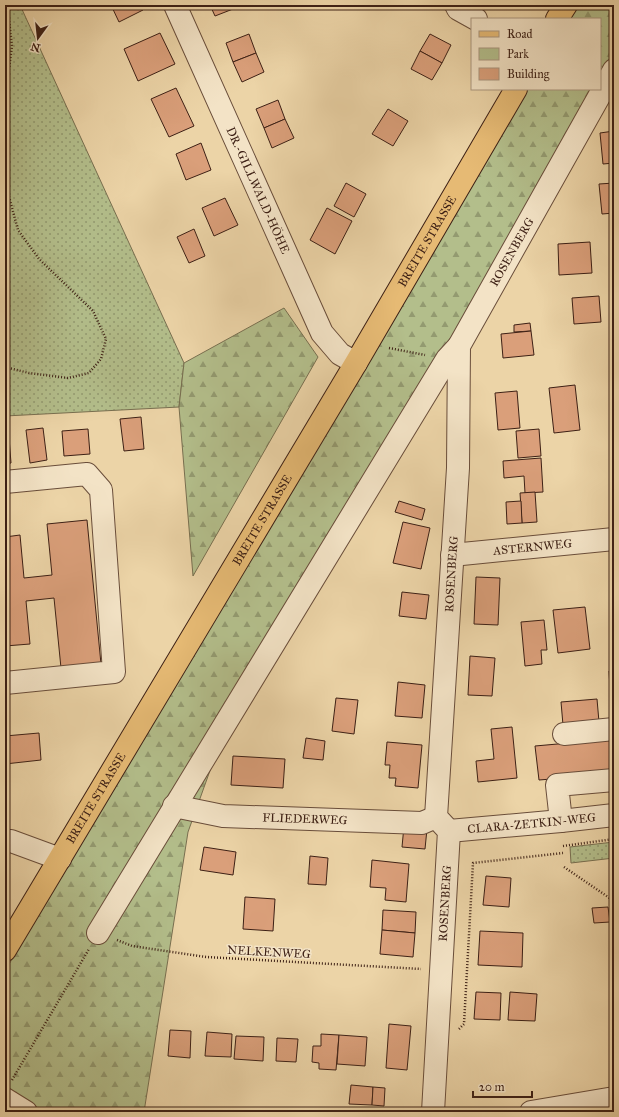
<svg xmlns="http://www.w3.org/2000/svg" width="619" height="1117" font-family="'IM FELL Great Primer',serif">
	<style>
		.green { fill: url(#green-dots); stroke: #786f50 }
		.forest { fill: url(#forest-firs); stroke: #786f50 }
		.building { fill: #da9f7a; stroke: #3d2015 }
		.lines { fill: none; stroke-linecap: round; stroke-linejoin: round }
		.minor-casing { stroke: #694d3a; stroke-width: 24 }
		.major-casing { stroke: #3d2015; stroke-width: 24 }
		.path { stroke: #3d2015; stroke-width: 2.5; stroke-dasharray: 1 2; stroke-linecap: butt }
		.minor { stroke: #f3e3c6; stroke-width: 22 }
		.major { stroke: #e6ba74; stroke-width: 22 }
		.labels { text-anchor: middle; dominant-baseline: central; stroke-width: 3; stroke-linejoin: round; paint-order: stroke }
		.street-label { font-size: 12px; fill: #3d2015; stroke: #f3e3c6 }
	</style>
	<defs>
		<pattern id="green-dots" width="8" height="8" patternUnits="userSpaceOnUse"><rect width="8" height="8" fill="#b3be8b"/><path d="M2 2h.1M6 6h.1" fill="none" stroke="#939a70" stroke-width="1.8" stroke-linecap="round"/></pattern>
		<pattern id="forest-firs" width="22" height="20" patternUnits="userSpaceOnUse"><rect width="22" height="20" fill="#b3be8b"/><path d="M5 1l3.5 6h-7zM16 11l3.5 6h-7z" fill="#939a70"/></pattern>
	</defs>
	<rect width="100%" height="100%" fill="#ecd4a7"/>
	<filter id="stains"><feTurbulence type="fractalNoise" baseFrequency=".005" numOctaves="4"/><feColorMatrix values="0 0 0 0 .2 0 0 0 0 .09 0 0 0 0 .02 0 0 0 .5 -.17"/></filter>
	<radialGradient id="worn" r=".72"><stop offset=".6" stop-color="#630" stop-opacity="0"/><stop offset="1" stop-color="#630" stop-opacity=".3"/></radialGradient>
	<!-- green -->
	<g class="green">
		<path d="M5,5h15l164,358 -5,44 -174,9z"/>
		<path d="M614,842v16l-43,5 -1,-16z"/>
	</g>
	<!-- forest -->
	<g class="forest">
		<path d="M577,5h37v76l-402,684 -24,67 -44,280h-104l-35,-24v-117l522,-882h73v-70h-31z"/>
		<path d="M284,308l34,49 -125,219 -14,-169 5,-44z"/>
	</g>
	<!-- building -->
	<g class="building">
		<path d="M111,5h29l3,5 -24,12z"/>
		<path d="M210,5h21l2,4 -18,7z"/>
		<path d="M160,33l15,31 -37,17 -14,-32z"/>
		<path d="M249,34l7,19 -23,9 -7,-19z"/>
		<path d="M430,34l21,11 -9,18 -22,-12z"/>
		<path d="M420,51l22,12 -10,17 -21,-11z"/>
		<path d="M256,53l8,19 -22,10 -9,-20z"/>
		<path d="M176,88l18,38 -25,11 -18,-38z"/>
		<path d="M278,100l7,19 -21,9 -8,-19z"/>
		<path d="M388,109l20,12 -15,25 -21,-12z"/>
		<path d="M285,119l9,19 -22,10 -8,-20z"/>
		<path d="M614,131v32l-11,1 -3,-31z"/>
		<path d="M201,143l10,27 -25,10 -10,-26z"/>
		<path d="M346,183l20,11 -12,23 -20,-11z"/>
		<path d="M614,183v30l-12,1 -3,-30z"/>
		<path d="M225,198l13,27 -24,11 -12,-28z"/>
		<path d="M327,208l25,13 -17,33 -25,-14z"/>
		<path d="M194,229l11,27 -16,7 -12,-26z"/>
		<path d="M590,242l2,31 -33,2 -1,-31z"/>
		<path d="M599,296l2,26 -27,2 -2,-26z"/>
		<path d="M530,323l1,8 -17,1v-7z"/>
		<path d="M531,331l3,24 -31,3 -2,-24z"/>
		<path d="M575,385l5,45 -26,3 -5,-45z"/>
		<path d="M517,391l3,37 -22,2 -3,-37z"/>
		<path d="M141,417l3,32 -20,2 -4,-32z"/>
		<path d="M5,425h3l3,38 -6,1z"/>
		<path d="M43,428l4,32 -17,3 -4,-33z"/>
		<path d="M88,429l2,25 -26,2 -2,-25z"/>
		<path d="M539,429l2,27 -23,2 -2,-27z"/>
		<path d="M541,458l2,34 -18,1 -1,-17 -20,2 -1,-17z"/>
		<path d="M535,492l2,30 -15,1 -2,-30z"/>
		<path d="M611,495h3v22h-1z"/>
		<path d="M399,501l26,8 -3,11 -27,-8z"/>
		<path d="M521,501l1,22 -15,1 -1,-22z"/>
		<path d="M87,520l14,144 -40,4 -7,-70 -28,3 4,43 -25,2v-109l15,-2 4,43 28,-3 -5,-51z"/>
		<path d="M403,522l27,6 -9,41 -28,-6z"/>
		<path d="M476,577l24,1 -2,47 -24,-1z"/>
		<path d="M402,592l27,3 -3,24 -27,-3z"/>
		<path d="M585,607l5,42 -32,4 -5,-43z"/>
		<path d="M544,620l3,30h-6l1,14 -17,2 -4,-44z"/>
		<path d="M470,656l25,2 -3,38 -24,-1z"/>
		<path d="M609,671h5v18h-4z"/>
		<path d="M398,682l27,3 -3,33 -27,-2z"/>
		<path d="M336,698l22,2 -4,34 -22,-3z"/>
		<path d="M597,699l2,23 -36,3 -2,-23z"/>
		<path d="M512,727l5,51 -39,4 -2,-21 18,-2 -3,-30z"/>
		<path d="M39,733l2,27 -36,4v-28z"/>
		<path d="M306,738l19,3 -2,19 -20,-2z"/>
		<path d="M614,739v35l-75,6 -4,-34z"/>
		<path d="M387,742l35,3 -4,43 -23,-2 1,-8h-7l1,-13h-5z"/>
		<path d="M233,756l52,3 -2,29 -52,-3z"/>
		<path d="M404,826l23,3 -2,20 -23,-2z"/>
		<path d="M204,847l32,5 -3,23 -33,-5z"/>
		<path d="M310,856l18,2 -2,27 -18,-1z"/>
		<path d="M372,860l37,4 -3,38 -21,-2 1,-12 -16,-1z"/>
		<path d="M486,876l25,2 -2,29 -26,-2z"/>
		<path d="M245,897l30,2 -2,32 -30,-2z"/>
		<path d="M608,907l2,15 -16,1 -2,-15z"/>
		<path d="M383,910l33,2 -1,21 -33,-3z"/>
		<path d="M382,930l33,3 -2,24 -33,-3z"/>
		<path d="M480,931l43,2 -1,34 -44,-2z"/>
		<path d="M476,992l25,1 -1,27 -26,-1z"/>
		<path d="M510,992l27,2 -2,27 -27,-1z"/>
		<path d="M389,1024l22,2 -4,44 -21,-2z"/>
		<path d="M170,1030l21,1 -1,27 -22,-2z"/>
		<path d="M207,1032l25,2 -1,23 -26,-1z"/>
		<path d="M321,1034l18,1 -3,35 -17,-1v-6l-7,-1 1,-16h8z"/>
		<path d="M339,1035l28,2 -2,29 -28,-2z"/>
		<path d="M236,1036l28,1 -1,24 -29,-2z"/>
		<path d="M277,1038l21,1 -2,23 -20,-1z"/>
		<path d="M351,1085l22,2 -1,18 -23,-1z"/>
		<path d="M373,1087l12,1 -1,18 -12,-1z"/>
	</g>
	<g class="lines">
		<!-- minor casing -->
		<g class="minor-casing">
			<g id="minor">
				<path id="s1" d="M175,5l147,328 18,21 16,9"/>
				<path d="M456,5l2,4 18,10"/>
				<path d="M5,482l82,-8 14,16 13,182 -109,11"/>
				<path id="s2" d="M452,555l162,-16"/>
				<path d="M564,734l50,-5"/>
				<path id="s3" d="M174,806l49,10 199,7 14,-6"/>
				<path d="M561,821l-4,-36 57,-5"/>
				<path id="s4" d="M449,831l112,-10 53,-6"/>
				<path d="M5,841h6l49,18"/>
				<path d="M98,933l349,-574 12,-13"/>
				<path d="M5,1099l21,13"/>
				<path id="s5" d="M433,1112l16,-281 -13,-14 22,-349 1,-122 155,-276"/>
				<path d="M531,1112l83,-14"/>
			</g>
		</g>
		<!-- major casing -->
		<g class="major-casing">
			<g id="major">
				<path d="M557,19l9,-14"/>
				<path id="s6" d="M5,950l351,-587 160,-274"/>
			</g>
		</g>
		<!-- path -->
		<g class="path">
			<path d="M5,7l3,5 4,34 -7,52"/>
			<path d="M5,182l13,48 21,29 54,52 13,28 -5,20 -12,14 -21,5 -39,-5 -24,-6"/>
			<path d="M389,348l36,7"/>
			<path d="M563,846l51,-7"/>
			<path d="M564,867l50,34"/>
			<path d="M117,940l15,6 74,11 215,12"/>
			<path d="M459,1029l5,-5 9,-161 90,-10"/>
			<path d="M12,1080l77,-131"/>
		</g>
		<!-- minor -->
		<use href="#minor" class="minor"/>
		<!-- major -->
		<use href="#major" class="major"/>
	</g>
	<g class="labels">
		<!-- street labels -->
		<g class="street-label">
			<text stroke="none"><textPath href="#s1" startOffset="203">DR.-GILLWALD-HÖHE</textPath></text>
			<text stroke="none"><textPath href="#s6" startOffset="825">BREITE STRASSE</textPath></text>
			<text stroke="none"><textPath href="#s5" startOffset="880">ROSENBERG</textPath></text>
			<text stroke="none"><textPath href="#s6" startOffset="501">BREITE STRASSE</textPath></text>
			<text stroke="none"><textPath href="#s2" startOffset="81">ASTERNWEG</textPath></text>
			<text stroke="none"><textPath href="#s5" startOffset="544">ROSENBERG</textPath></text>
			<text stroke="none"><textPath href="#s6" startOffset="177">BREITE STRASSE</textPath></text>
			<text stroke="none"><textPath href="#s3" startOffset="132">FLIEDERWEG</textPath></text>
			<text stroke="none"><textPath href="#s4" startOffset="83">CLARA-ZETKIN-WEG</textPath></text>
			<text stroke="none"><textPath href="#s5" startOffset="209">ROSENBERG</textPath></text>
			<text transform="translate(269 952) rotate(3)">NELKENWEG</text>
		</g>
	</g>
	<!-- margin -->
	<rect width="619" height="1117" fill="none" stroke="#ecd4a7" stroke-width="20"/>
	<rect x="6" y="6" width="607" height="1105" fill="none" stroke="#3d2015" stroke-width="2"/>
	<rect x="10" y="10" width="599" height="1097" fill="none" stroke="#3d2015"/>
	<!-- legend -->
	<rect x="471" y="18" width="130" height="72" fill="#f3e3c6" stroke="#aa957f"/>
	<rect x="479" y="31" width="20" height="6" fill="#e6ba74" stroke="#aa957f"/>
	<text x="507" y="38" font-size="12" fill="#3d2015">Road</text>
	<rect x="479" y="48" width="20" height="12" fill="#b3be8b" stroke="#aa957f"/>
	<text x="507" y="58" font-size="12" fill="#3d2015">Park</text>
	<rect x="479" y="68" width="20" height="12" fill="#da9f7a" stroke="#aa957f"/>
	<text x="507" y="78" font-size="12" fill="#3d2015">Building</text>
	<!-- north arrow -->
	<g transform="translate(38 38) rotate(195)" stroke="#f3e3c6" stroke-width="3" paint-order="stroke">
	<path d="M0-3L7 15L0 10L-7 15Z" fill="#3d2015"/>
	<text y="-6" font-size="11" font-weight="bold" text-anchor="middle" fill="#3d2015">N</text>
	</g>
	<!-- scale -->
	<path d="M473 1091v6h59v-6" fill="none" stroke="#3d2015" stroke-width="2"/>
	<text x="479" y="1091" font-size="12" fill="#3d2015" stroke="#f3e3c6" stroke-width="3" paint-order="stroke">20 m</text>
	<rect width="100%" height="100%" filter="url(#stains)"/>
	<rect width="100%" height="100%" fill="url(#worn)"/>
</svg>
